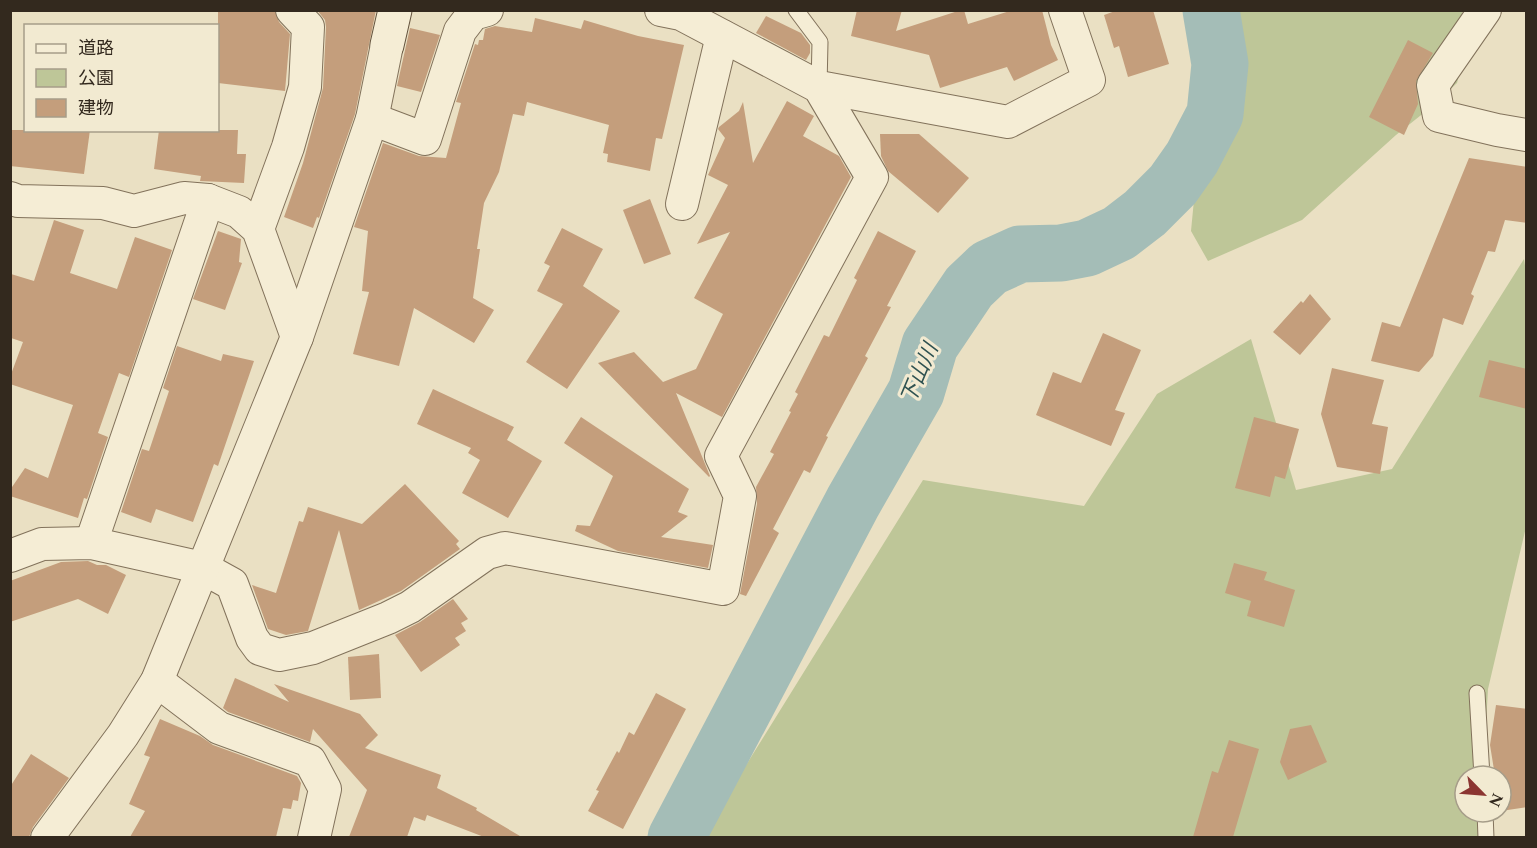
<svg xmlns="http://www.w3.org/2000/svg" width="1537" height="848" font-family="Spectral,'Noto Sans JP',serif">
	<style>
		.green { fill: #bec698 }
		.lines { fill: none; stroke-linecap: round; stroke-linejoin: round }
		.river { stroke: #a4bdb7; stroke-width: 57 }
		.building { fill: #c49e7c }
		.lane-casing { stroke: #82725b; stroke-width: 17 }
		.street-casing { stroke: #82725b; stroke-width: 34 }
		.secondary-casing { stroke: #64533e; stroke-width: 35 }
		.lane { stroke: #f5edd5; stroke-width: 15 }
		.street { stroke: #f5edd5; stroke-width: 32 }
		.secondary { stroke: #f5edd5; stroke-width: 33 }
		.labels { text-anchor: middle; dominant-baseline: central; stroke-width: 6; stroke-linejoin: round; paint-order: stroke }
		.water-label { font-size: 21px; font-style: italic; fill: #2f5251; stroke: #f2ead1 }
	</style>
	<rect width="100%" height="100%" fill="#eae0c3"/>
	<!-- green -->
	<g class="green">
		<path d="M1223,11h238l12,12 -16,60 -22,21 -39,31 -94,85 -94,41 -17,-30 17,-177 12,-38z"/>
		<path d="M1524,259l2,13v255l-38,162 -5,87h-18v36h16l-2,25 -773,1 19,-39 198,-319 161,26 73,-112 94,-55 45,151 96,-21z"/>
	</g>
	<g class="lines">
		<!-- river -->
		<path class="river" d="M676,838l177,-336 63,-110 14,-47 39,-58 20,-19 31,-14 41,-1 26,-5 32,-15 26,-20 28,-28 19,-27 23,-44 5,-50 -9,-54"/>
	</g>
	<!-- building -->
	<g class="building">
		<path d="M218,10h57l4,12 11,12 -5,57 -67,-8z"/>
		<path d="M317,10h59l-21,104 -36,104 -2,-1 -4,11 -29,-11 19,-54 20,-75 3,-61 -1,-7z"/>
		<path d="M857,10h45l-6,21 65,-21h3l4,14 45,-14h29l9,35 7,15 -44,21 -7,-14 -67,21 -11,-33 -78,-19z"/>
		<path d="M1118,10h35l16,54 -41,13 -9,-31 -5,2 -10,-33z"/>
		<path d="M766,16l35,17 9,12v8l-4,7 -50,-27z"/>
		<path d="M535,18l46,11 3,-9 54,16 46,9 -22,94 -6,-1 -6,33 -43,-9 1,-8 -5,-1 6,-28 -82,-23 -3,14 -11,-2 -14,58 -15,31 -7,46h3l-7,49 21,12 -20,33 -60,-35 -15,58 -46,-12 16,-62 -7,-1 6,-60 -14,-4 29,-84 36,13 27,2 15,-55 -5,-1 19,-58 3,1 1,-5h4l2,-11 10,-3 37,6z"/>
		<path d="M410,28l30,7 -19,57 -24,-6z"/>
		<path d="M1408,40l25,13 -17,28 2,23 -14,31 -35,-18z"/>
		<path d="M787,101l27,15 -11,20 36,20 12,21 -129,240 -46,-24 34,83 -1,1 -111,-114 36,-11 29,30 33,-13 27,-55 -29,-16 36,-66 -33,12 31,-59 -20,-10 17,-37 -7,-9 1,-2 20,-16 4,-9 10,61z"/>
		<path d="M10,130h80l-6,44 -74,-8z"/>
		<path d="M159,130h79l-1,24h9l-2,29 -44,-2 1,-5 -47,-7z"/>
		<path d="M880,134h39l50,44 -31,35 -50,-42 -7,-15z"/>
		<path d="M1469,158l58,9v56l-22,-3 -10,32 -7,-1 -17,43 3,2 -11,29 -20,-7 -10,38 -14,16 -48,-11 11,-39 18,5z"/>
		<path d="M650,199l21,55 -27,10 -21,-54z"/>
		<path d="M54,220l30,10 -14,43 47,16 18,-52 37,13 -43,127 -10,-4 -21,60 10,4 -21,62 -3,-1 -6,20 -68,-22v-6l15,-22 23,10 25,-73 -63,-21v-7l13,-35 -12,-4v-64l23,7z"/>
		<path d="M562,228l41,21 -20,37 37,25 -53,78 -41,-27 37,-58 -26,-13 13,-25 -6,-3z"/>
		<path d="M218,231l23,8 -2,23 3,1 -17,47 -32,-11z"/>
		<path d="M878,231l38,20 -29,55 4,1 -26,49 3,2 -42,78 2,1 -18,36 -6,-3 -31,59 6,4 -33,63 -6,-2 17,-90 -1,-17 18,-33 -4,-2 21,-40 -2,-1 9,-17 -3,-2 29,-57 5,2 28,-57 -3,-2z"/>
		<path d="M1310,294l21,25 -31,36 -27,-23 28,-31 2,2z"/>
		<path d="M1103,333l38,17 -26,60 10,3 -14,33 -75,-31 17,-43 28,11z"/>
		<path d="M177,346l44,15 2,-7 31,7 -36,105 -4,-2 -21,58 -37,-13 -5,14 -30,-11 21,-63 7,2 20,-60 -6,-3z"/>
		<path d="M1489,360l38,9v40l-48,-12z"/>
		<path d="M1332,368l52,12 -12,44 16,3 -8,47 -43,-7 -16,-53z"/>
		<path d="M433,389l81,38 -7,13 35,21 -34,57 -46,-25 18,-33 -12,-7 3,-5 -54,-24z"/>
		<path d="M581,417l108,72 -11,23 10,4 -27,21 52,8 -5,23 -90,-17 -43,-20 2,-6 13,1 23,-50 -49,-33z"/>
		<path d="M1254,417l45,12 -14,50 -10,-3 -5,21 -35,-9z"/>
		<path d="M405,484l54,57 -3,3 4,5 -59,42 -42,19 -20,-80 -31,101 -22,4 -18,-6 -16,-44 24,8 23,-72 4,1 5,-15 54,17z"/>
		<path d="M88,561l9,4h9l20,10 -18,39 -30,-15 -68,23v-41l51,-19z"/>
		<path d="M1234,563l33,9 -3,8 31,10 -11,37 -37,-11 4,-15 -26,-8z"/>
		<path d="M453,599l15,20 -7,4 5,8 -11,7 5,7 -39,27 -26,-37 25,-13z"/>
		<path d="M379,654l2,44 -31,2 -2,-43z"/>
		<path d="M235,678l54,24 -15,-18 86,30 18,21 -13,13 76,27 -4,13 40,20 -1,2 44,26 -1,1h-35l-57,-22 -2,6 -11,-4 -7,20h-58l18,-47 -54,-61 -3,13 -82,-30 -5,-4z"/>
		<path d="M656,693l30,16 -63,120 -35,-18 11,-20 -3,-1 21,-39 2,2 10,-21 5,3z"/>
		<path d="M1496,705l31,4v98l-26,4v-35h-6l-5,-31z"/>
		<path d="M160,719l40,17 13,9 84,31 4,7 -3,18 -5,-1 -2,9 -8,-1 -7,29h-146l15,-26 -16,-7 21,-47 -6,-2z"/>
		<path d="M1311,725l16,37 -39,18 -8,-18 10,-33z"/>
		<path d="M1229,740l30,9 -26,88h-40l19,-66 6,2z"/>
		<path d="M31,754l38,24 -36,49 -4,10h-19v-50z"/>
	</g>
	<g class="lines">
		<!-- lane casing -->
		<g class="lane-casing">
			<g id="lane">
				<path d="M796,10l24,32 -1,45"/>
				<path d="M1477,693l5,83"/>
				<path d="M1485,812l1,26"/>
			</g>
		</g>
		<!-- street casing -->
		<g class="street-casing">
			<g id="street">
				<path d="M1485,10l-52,75 6,31 58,14 29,5"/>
				<path d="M819,87l189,35 81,-42 -24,-70"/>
				<path d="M372,119l53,20 35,-108 13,-17 14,-4"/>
				<path d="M10,198l8,3 85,2 31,8 50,-13 24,2 31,12 19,17 39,108"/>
				<path d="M682,204l40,-168"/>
				<path d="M258,229l30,-82 17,-60 3,-60 -16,-17"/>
				<path d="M91,543l117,-343"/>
				<path d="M10,556l32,-12 49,-1 112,25 29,16 20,54 8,11 19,6 34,-7 75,-30 22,-11 77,-54 18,-5 218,41 17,-93 -19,-40 151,-279 -53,-90 -138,-73 -20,-4"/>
				<path d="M157,681l62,47 91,33 15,28 -11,49"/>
				<path d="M47,838l76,-103 34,-54 140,-344 75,-218 15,-74"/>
			</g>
		</g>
		<!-- secondary casing -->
		<g class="secondary-casing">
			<path id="secondary" d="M387,45l8,-35"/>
		</g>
		<!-- lane -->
		<use href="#lane" class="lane"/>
		<!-- street -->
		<use href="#street" class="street"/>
		<!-- secondary -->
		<use href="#secondary" class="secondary"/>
	</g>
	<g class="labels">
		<!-- water labels -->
		<g class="water-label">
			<text transform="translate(920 374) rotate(-67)">下山川</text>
		</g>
	</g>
	<!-- border -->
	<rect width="1537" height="848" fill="none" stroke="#33291e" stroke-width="24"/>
	<!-- legend -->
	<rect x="24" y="24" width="195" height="108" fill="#f2ead1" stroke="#a69d89" stroke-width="1.5"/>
	<rect x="36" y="44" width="30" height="9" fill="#f5edd5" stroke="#a69d89" stroke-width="1.5"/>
	<text x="78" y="54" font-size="18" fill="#33291e">道路</text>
	<rect x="36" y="69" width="30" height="18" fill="#bec698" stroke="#a69d89" stroke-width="1.5"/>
	<text x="78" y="84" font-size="18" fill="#33291e">公園</text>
	<rect x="36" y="99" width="30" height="18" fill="#c49e7c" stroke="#a69d89" stroke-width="1.5"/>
	<text x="78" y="114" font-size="18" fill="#33291e">建物</text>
	<!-- north arrow -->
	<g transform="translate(1483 794) rotate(115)"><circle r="28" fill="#f2ead1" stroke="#a69d89" stroke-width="1.5"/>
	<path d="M0-4.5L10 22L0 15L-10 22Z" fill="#8b3531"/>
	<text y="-9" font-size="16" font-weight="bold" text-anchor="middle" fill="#33291e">N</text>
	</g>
</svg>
